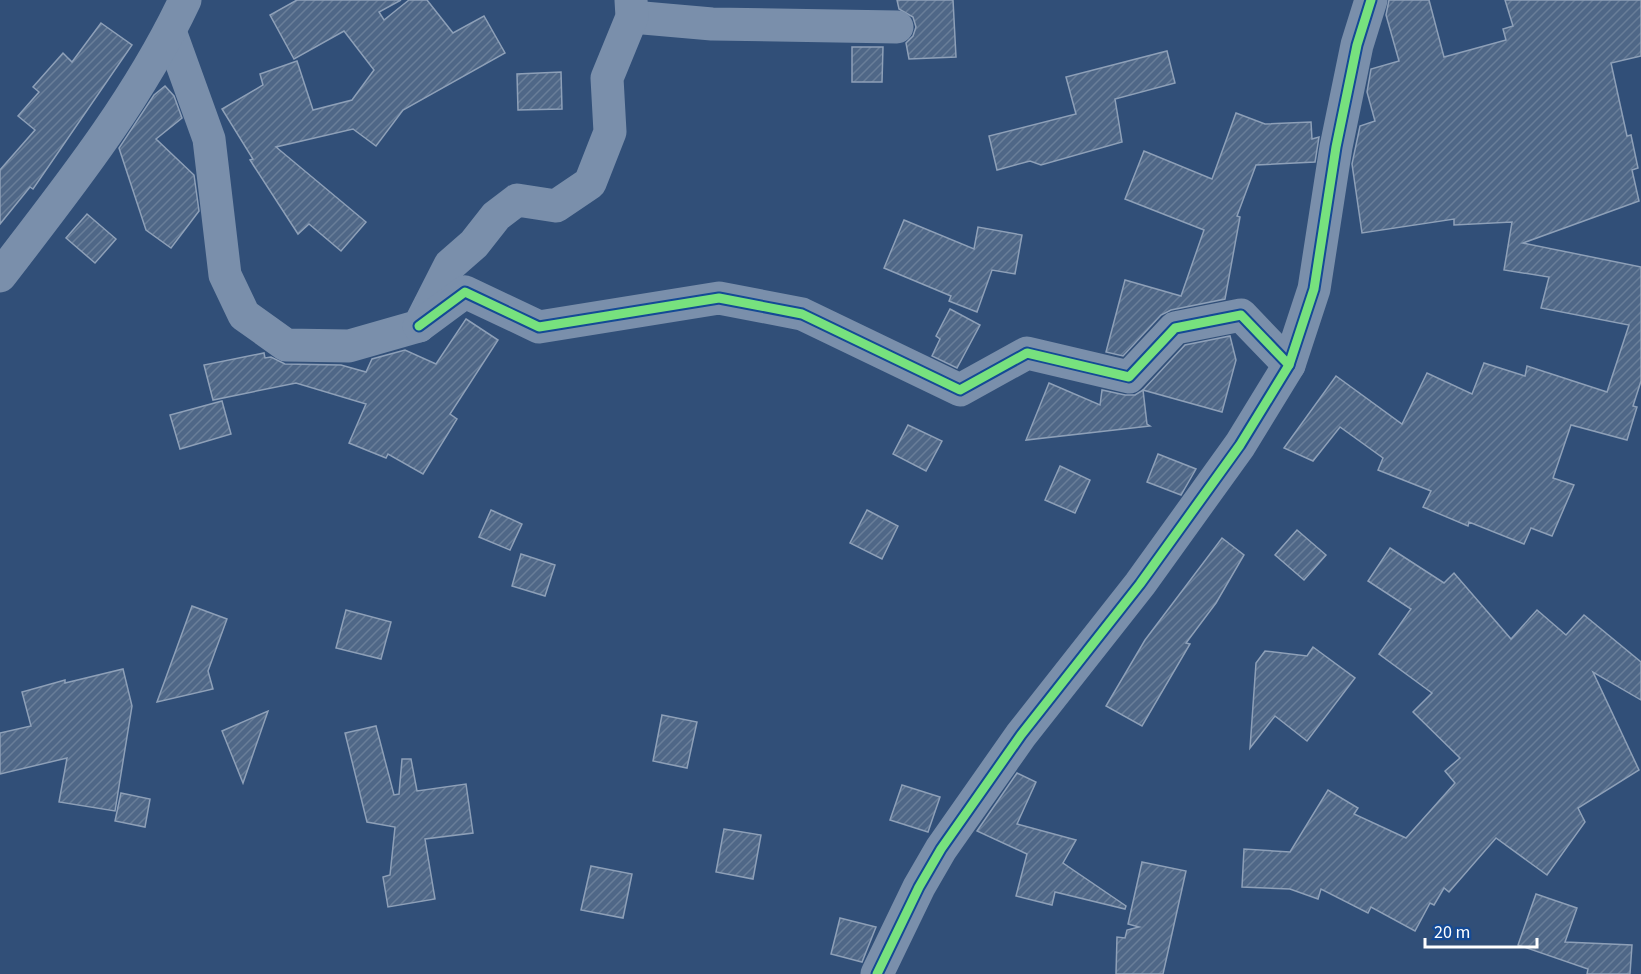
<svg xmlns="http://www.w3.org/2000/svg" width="1641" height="974" font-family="'Source Sans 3',sans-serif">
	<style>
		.building { fill: url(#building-hatch); stroke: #8ea0b8; stroke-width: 1.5 }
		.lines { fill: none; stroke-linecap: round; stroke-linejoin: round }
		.minor { stroke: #7a8fab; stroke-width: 33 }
		.cycleway-casing { stroke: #144a95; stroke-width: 13 }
		.cycleway { stroke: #77e17e; stroke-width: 9 }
	</style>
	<defs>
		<pattern id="building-hatch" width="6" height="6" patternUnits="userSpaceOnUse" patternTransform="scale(1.5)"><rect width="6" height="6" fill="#4f6787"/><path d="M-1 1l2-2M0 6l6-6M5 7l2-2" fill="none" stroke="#697e99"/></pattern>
	</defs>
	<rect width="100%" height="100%" fill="#314f78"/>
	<!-- building -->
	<g class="building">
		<path d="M297,0h104l-22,12 5,8 25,-20h18l26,33 31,-17 21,37 -102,57 -27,36 -23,-17 -77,18 90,75 -25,29 -32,-27 -11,10 -48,-74 3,-1 -31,-50 41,-24 -3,-11 37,-13 16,49 39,-10 22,-30 -30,-39 -50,28 -24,-44z"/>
		<path d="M897,0h56l3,57 -47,2 -3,-16 7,-7 3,-9 -3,-10 -14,-8z"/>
		<path d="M1389,0h40l15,57 62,-17 -3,-11 10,-3 -8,-26h136v56l-30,7 16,73 4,-1 7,33 -6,2 7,31 -116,42 118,24v114l-8,25 4,1 -10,33 -56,-15 -18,53 21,7 -22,51 -21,-8 -7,16 -55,-22 -1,4 -45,-19 8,-16 -53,-21 5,-12 -43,-31 -27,34 -29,-13 52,-72 66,48 25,-51 45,21 12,-31 41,13 2,-10 80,26 22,-67 -88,-17 8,-31 -45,-7 8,-48 -58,3v-6l-92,14 -10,-69 8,-38 15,-5 -8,-29 4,-23 28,-8 -13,-46z"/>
		<path d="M101,23l31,22 -99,144 -3,-2 -30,37v-54l35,-40 -17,-14 21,-24 -6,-5 30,-34 9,9z"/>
		<path d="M852,47h31l-1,35h-30z"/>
		<path d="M1167,51l8,32 -60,16 7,43 -81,23 -11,-4 -33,9 -8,-34 87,-22 -10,-37z"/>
		<path d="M561,72l1,37 -44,1 -1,-36z"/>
		<path d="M165,86l9,10 8,22 -26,21 38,36 5,36 -28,37 -25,-18 -27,-82 35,-53z"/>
		<path d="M1236,113l29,11 46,-2 1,17 7,-2 -4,25 -59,3 -19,51 3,1 -15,82 -54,11 -10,5 -38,41 -17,-4 19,-72 56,16 23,-66 -79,-31 19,-48 68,28z"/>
		<path d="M87,214l29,25 -21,24 -29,-25z"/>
		<path d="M904,220l70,29 4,-22 44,8 -7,39 -23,-4 -15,42 -28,-11 2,-5 -67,-28z"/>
		<path d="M950,309l30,16 -23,43 -25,-12 8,-17 -4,-3z"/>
		<path d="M466,319l32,21 -48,74 7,5 -34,55 -35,-20 -2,4 -37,-15 17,-39 -70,-21 -83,17 -9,-35 60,-12 1,5 6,-1 14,7 56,1 25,7 6,-13 33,-9 31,14z"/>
		<path d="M1230,336l6,24 -14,52 -79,-22 42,-45z"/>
		<path d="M1049,383l51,22 2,-15 23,5h10l8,-5 4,34 3,2 -124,14z"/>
		<path d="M222,401l9,33 -51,15 -10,-34z"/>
		<path d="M908,425l34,16 -16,30 -33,-17z"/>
		<path d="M1158,454l38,15 -15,26 -34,-13z"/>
		<path d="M1060,466l30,14 -15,33 -30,-13z"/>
		<path d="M491,510l31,14 -12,26 -31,-13z"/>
		<path d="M867,510l31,16 -16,33 -32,-16z"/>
		<path d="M1297,530l29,25 -22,25 -29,-25z"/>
		<path d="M1222,538l22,17 -28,48 -30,40 4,1 -48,82 -36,-20 39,-66z"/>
		<path d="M1390,548l54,35 10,-10 57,66 26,-29 29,25 18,-20 57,47v38l-48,-28 46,98 -61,38 7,14 -38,53 -51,-37 -47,54 -5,-4 -10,17 -4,-2 -15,28 -44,-24 -3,6 -47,-24 -3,10 -28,-10 -48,-2 2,-38 46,3 38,-62 30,18 -4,6 52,24 49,-55 -10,-12 15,-13 -47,-46 19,-19 -53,-39 32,-45 -43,-28z"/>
		<path d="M521,554l34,11 -10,31 -33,-10z"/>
		<path d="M192,606l35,13 -19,52 5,18 -56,13z"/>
		<path d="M346,610l45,12 -10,37 -45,-11z"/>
		<path d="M1313,647l42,31 -48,63 -32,-25 -25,32 6,-85 9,-12 42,5z"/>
		<path d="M123,669l9,37 -17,105 -56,-9 8,-44 -67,16v-41l31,-7 -9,-34 43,-12v3z"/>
		<path d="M268,711l-25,72 -21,-52z"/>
		<path d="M662,715l35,7 -10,46 -34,-7z"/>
		<path d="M376,726l18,69 5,-1 3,-35h9l6,32 49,-7 7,49 -48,6 10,60 -47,8 -5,-30 7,-2 5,-48 -28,-5 -22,-89z"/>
		<path d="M1017,773l19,9 -19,42 59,16 -13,23 63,43 -1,3 -70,-17 -3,13 -36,-9 11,-42 -50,-23z"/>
		<path d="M902,785l38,12 -12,35 -38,-12z"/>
		<path d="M121,793l29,6 -5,28 -30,-6z"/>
		<path d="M724,829l37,6 -8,44 -37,-7z"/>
		<path d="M1142,862l44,9 -23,103h-47l1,-37 8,1 2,-8 12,-3 -11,-3z"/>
		<path d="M591,866l41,8 -9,44 -42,-8z"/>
		<path d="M1536,894l41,14 -12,34 67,3 -2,29h-43l1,-5 -70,-24z"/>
		<path d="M840,918l36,9 -14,35 -31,-8z"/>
	</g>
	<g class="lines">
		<!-- minor -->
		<g class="minor">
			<path d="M632,17l80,7 185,3"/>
			<path d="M170,31l39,108 16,136 19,40 42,30 63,1 70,-20 31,-61 24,-21 22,-28 21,-16 39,6 34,-23 20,-51 -3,-54 25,-61 -1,-17"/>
			<path d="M0,276c67,-87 138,-176 185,-276"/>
			<path d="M419,326l46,-34 74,35 180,-29 83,16 158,76 67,-37 102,24 46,-49 66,-13 48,50"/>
			<path d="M877,974l42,-87 22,-38 80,-114 119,-151 100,-139 49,-80 25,-76 22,-142 21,-102 14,-45"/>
		</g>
		<!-- cycleway casing -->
		<g class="cycleway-casing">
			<g id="cycleway">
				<path d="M419,326l46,-34 74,35 180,-29 83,16 158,76 67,-37 102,24 46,-49 66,-13 48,50"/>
				<path d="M877,974l42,-87 22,-38 80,-114 119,-151 100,-139 49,-80 25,-76 22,-142 21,-102 14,-45"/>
			</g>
		</g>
		<!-- cycleway -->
		<use href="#cycleway" class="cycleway"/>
	</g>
	<!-- scale -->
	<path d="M1425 938v9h112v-9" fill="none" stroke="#ffffff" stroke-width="3"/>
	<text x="1434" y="938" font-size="18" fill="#ffffff" stroke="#144a95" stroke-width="4.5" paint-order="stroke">20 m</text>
</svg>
